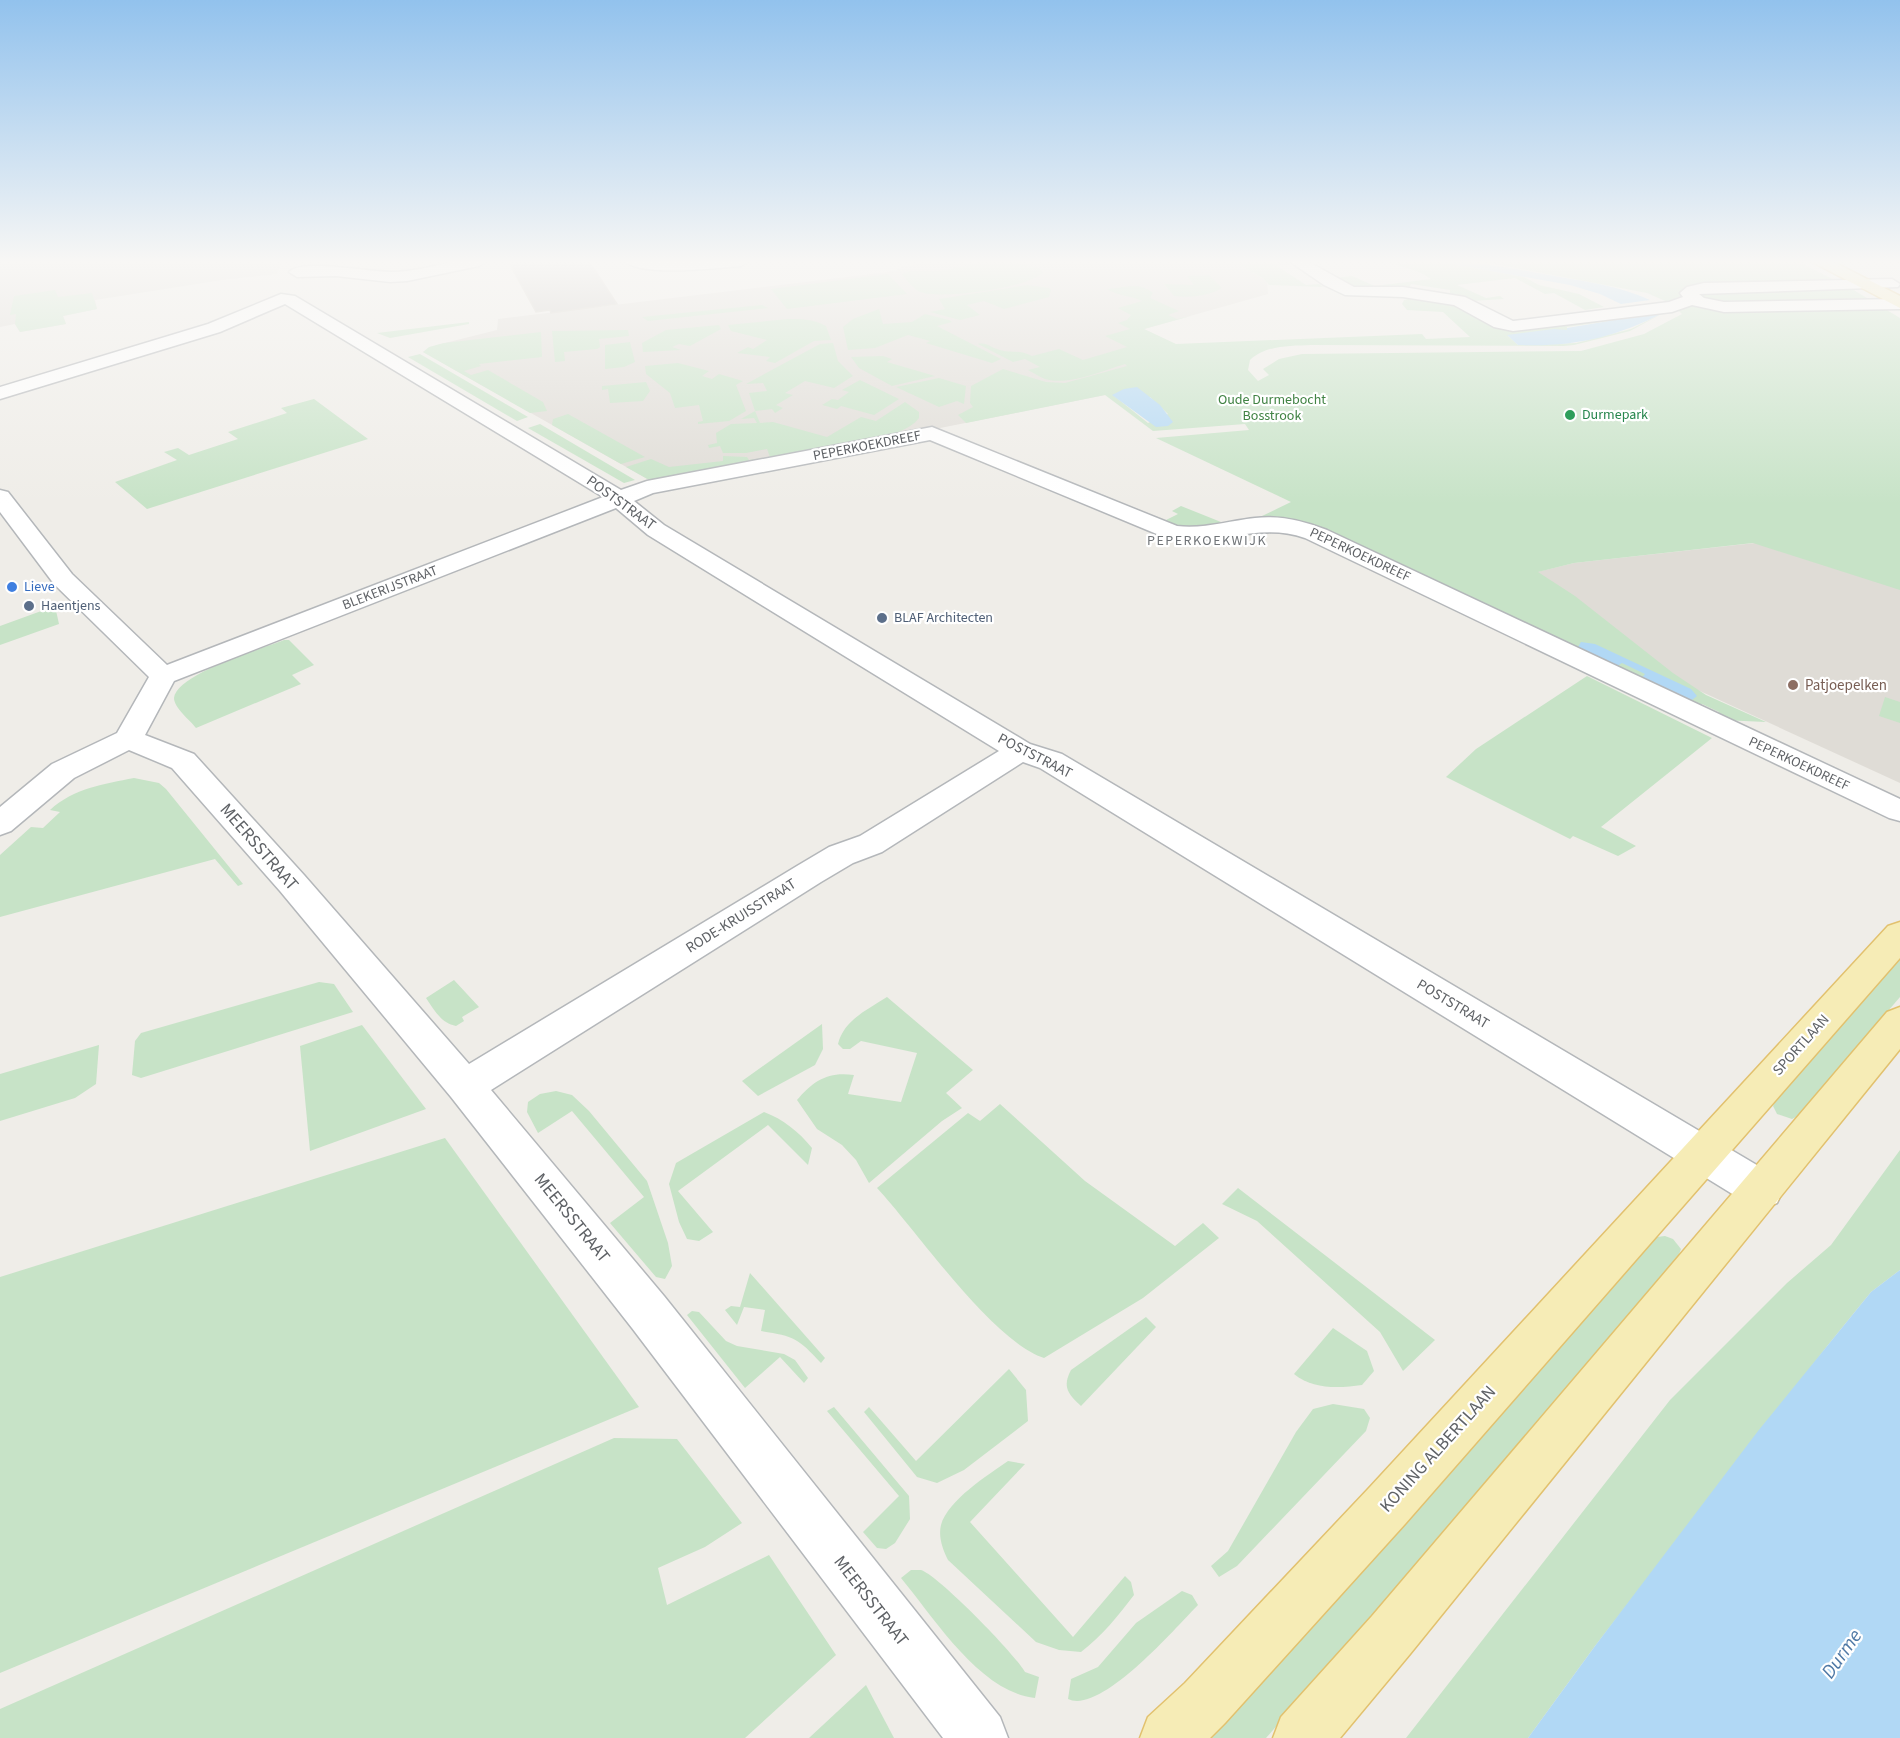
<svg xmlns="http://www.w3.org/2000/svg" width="1900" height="1738" font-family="'Source Sans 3',sans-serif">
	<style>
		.education { fill: #dfdcd6 }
		.green { fill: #c7e3c7; fill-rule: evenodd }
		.water { fill: #b1d8f5 }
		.building { fill: #cbc8c4; stroke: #d3cfc6; stroke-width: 1.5 }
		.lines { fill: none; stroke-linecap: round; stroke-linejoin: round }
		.minor-casing { stroke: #b4b7ba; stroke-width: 3 }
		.major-casing { stroke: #e2c16e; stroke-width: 3 }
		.minor { fill: #fff; fill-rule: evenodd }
		.major { fill: #f6ecb6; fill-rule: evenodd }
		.leisure-dot { fill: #2e9e5b; stroke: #fff; stroke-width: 2 }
		.shop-dot { fill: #3f7fe0; stroke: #fff; stroke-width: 2 }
		.service-dot { fill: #5c6f8a; stroke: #fff; stroke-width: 2 }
		.education-dot { fill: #8d6e63; stroke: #fff; stroke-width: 2 }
		.labels { text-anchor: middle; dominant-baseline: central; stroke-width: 4.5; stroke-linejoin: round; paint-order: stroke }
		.far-park-label { font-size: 14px; fill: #418344; stroke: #fff }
		.far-leisure-label { font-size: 14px; fill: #27864d; stroke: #fff; text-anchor: start }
		.far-street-label { font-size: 14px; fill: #5f6266; stroke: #fff }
		.far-neighbourhood-label { font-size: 14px; letter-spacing: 1.5px; fill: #707478; stroke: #fff }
		.far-shop-label { font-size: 14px; fill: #366cbe; stroke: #fff; text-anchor: start }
		.far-service-label { font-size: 14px; fill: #4e5e75; stroke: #fff; text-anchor: start }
		.street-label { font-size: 15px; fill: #5f6266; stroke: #fff }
		.education-label { font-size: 15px; fill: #785e54; stroke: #fff; text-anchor: start }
		.near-street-label { font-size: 18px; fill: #5f6266; stroke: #fff }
		.near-water-label { font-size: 20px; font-style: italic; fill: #4f79a6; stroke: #fff }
	</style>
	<rect width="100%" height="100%" fill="#efede8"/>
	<!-- education -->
	<g class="education">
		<path d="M0,261h282l-5,13 -55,6 -127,20 2,9 -34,7 3,8 -46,8 -5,-8 -15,3z"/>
		<path d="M952,261h281l34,20 1,13 -124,35 37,18 -76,48 -175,35 -279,51 -228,-129 14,-7 60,-15 1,-11 398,-48 6,-5z"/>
		<path d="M1900,527v256l-296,-136 -67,-75 37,-9z"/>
	</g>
	<!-- green -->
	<g class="green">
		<path d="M989,261h27l25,8 1,4c-13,15 -106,28 -124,18 -6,-4 -12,-12 -16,-17l8,-3h30z"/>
		<path d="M1233,261h51l5,3 -12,2 29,19 13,-1 4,3 -54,-2 -5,-6z"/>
		<path d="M1389,261h46l89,16 15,8 40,9 25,13 -19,3 -31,-17 -9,1 -30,-16 -58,7 29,13 14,-2 4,3 -33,2 -21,-6v-5l-39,-6 -2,4 -13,-2 -43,3 -18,-11 17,-2 23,10 56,-7c-16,-12 -27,-9 -42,-18z"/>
		<path d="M1479,261h318l55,28 48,29v272l-147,-47 -179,20 -36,9 37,24 98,77 33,22 60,27 -44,-2 -8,-3 5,-5 -17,-8 -6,4 -430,-189 -4,-3 29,-14 -135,-64 93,-8 -4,-6 -92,7 -48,-36 -139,28 -8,-8 15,-8 -3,-4 1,-17 32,-17 43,13 19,1 62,-17 -2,-2c-23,7 -56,22 -80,15 -5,-2 -11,-6 -17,-9l12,-3 -15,-8 -12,3 -35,-18c8,-2 12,3 19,5 13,5 21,0 35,7l27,-7 24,11 44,-13 -22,-11 25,-7 -12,-6 9,-3 4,-5 -13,-7 24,-7c-13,-6 -24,-5 -35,-12 18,-1 31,-8 46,4l-3,5 29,13 -11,4 9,4 14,-3 -47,13 32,15 246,-10 4,5 44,-2 -27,-25 -36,-2 -5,-6 2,-4 7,-2 44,6 37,20 124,-4 -49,7v3l-59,6 10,9 58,-2 55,-14 34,-17 -35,19 -56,14 -10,1 -253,-1c-21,1 -45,0 -61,15l-2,10 10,11 11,-6 -6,-6 16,-10 23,-5 279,-3 63,-17 38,-20 -10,-10 -25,-11zM1113,395l37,2 18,17 -20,9z"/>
		<path d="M888,274l19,20 -120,15 -16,-20z"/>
		<path d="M1209,275l13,13c-14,8 -32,10 -48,8l-10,-12 30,1 -7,-9z"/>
		<path d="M1027,285l22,3 2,2 -2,7 -45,12 -20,-8 -17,4 13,10 -20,5 -30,-8 15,-3 -6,-10z"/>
		<path d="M55,290l3,7 34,-4 5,16 -34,7 3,8 -46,8 -5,-8 1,-10 -6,1 4,-19z"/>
		<path d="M762,305l6,3 -120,13 -6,-4z"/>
		<path d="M879,309l4,15 29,-2 13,-8 24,6 3,2 -15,4 64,33 -9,4 -66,-20 4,-2 -22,-6 -33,13 -27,2 -5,-23 10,-8z"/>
		<path d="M788,319c13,0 26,0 38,7l5,14 -17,1 -39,22 -9,-2 4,-4 -33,-4 11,-6 5,2 14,-9 -36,-9 -3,-6z"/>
		<path d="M469,322v2l-79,14 -13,-5z"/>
		<path d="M719,325l2,4 -31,17 -11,-2 -7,3 9,3 -38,2 -1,-9 24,-13z"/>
		<path d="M628,330l1,6 -30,3 1,8 -3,2 -33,3 1,9 -10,1 -3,-31z"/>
		<path d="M541,332l1,25 -63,7 2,2 -17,5 7,4 17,-5 55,32 4,9 -17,2 -107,-61 6,-5 15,-4z"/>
		<path d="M630,342l5,20 -11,5 -19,2v-24z"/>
		<path d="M833,343l5,18 15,15 -19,12 -29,-7 -20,12 8,2 -17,10 7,3 -8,5 -3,-4 -17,2 5,12 13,-1 54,15 34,-20 15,4 29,-19 14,10v6c-10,13 -28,16 -42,21l-226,42 -25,-14 25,-8 18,8 54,-6v-5l24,1 2,3 21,-3 -3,-8 -21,4h-23l-3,-7 -11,2 -1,-3 9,-2 -1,-10 15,-9 26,-1 -3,-5 -13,1 14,-8 -6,-18 18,-2 -4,-8 -17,1 74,-40z"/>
		<path d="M420,354l108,63 -11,4 -109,-64z"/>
		<path d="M883,356l9,3 -5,3 48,14 -43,10 -33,-18 -8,-11z"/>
		<path d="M678,363l31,8 -7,5 10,3 7,-5 24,7 -7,4 10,26 -17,10 -31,3v-2l5,-1 -4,-16 -24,3 -5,-15 -24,-19 -1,-8z"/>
		<path d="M939,378l27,8 -2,18 -7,-3 -18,6 -43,-20z"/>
		<path d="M860,380l39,19 -25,16 -33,-9 -4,3 -15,-4 10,-6 6,1 11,-8 -7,-2z"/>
		<path d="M646,382l4,9 -7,10 -33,2 -2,-14 -6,1v-4z"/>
		<path d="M314,399l54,40 -221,70 -32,-27 62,-22 -13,-8 14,-4 11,7 49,-16 -10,-7 59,-19 -6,-5z"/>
		<path d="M568,414l77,43 -24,7 -69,-39 1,-6z"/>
		<path d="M540,424l95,56 -11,3 -96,-55z"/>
		<path d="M1181,506l40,16c-17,9 -40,6 -57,-1l14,-7 -6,-3z"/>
		<path d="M55,606l4,18 -59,21v-19z"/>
		<path d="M284,640h5l25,25 -22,10 9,9 -105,44c-6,-8 -22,-20 -22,-30 2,-24 90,-50 110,-58z"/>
		<path d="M1587,676l125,62 -111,89 35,19 -18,10 -45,-20 -3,3 -124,-62 30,-28z"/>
		<path d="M1885,697l15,5v21l-21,-7z"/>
		<path d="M134,778l25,5 7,6 77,95 -5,2 -23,-27 -215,58v-62l31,-28 12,1 17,-16 -10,-2c24,-22 54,-26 84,-32z"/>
		<path d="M1900,959v38l-102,119 -6,3 -15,-5 -4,-8 4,-7z"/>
		<path d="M454,980l25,27 -17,10 2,4 -8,5c-15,-3 -22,-16 -30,-28z"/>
		<path d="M319,982l15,2 19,28 -212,66 -9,-3 3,-34 6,-8z"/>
		<path d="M887,997l86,73 -27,23 16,15 -20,13 -73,62 -13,-23 -14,-15 -25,-16 -20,-29c16,-19 31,-29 57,-25l-6,19 53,8 16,-49 -56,-12 -11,8h-7l-5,-5c6,-24 29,-34 49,-47z"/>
		<path d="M822,1024l1,25 -8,16 -57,31 -16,-15z"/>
		<path d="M362,1025l64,84 -116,42 -10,-105z"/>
		<path d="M99,1045l-3,39 -21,14 -75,23v-47z"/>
		<path d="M556,1091l16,4 17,16 58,70 21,62 4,23 -7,13 -9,-2 -46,-54 34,-26 -72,-86 -34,22 -11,-21 1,-10 12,-8z"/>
		<path d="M1000,1104l85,77 90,65 28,-23 16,15 -76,60 -99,60c-52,-17 -127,-127 -167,-170l91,-75 12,8z"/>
		<path d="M764,1112c19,7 35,20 48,36l-4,17 -40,-40 -90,66 35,41 -14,9 -12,-2 -8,-17 -10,-38 7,-21z"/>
		<path d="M445,1138l194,269 -639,266v-396z"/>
		<path d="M1900,1150v120l-29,22 -43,53 -233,301 -67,92h-122l264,-338 117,-117 44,-38z"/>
		<path d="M1238,1188l197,152 -32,31 -23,-39 -123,-111 -35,-17z"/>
		<path d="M1665,1236l8,3 8,10 -3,8 -316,372 -96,109h-54l436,-492 9,-9z"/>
		<path d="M750,1273l75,85 -4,5c-23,-25 -27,-27 -60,-32l4,-21 -21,-3 -7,18 -12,-15 6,-4 9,1z"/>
		<path d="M692,1311l7,1 27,29 11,5 47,8 11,6 13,18 -4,5 -24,-26 -35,31 -58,-73z"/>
		<path d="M1146,1317l10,10 -75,79c-13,-12 -19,-19 -10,-36z"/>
		<path d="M1333,1328l34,23 7,20 -12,14c-22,3 -49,5 -68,-11z"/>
		<path d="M1009,1369l17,21 2,31 -64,49 -27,13 -20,-6 -53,-65 5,-5 47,54z"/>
		<path d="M1333,1404l31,5 6,9 -4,13 -129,135 -18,11 -8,-11 17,-15 68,-119 17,-23z"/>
		<path d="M834,1407l75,89 1,23 -15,24 -9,6 -9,-1 -14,-16 36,-36 -72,-85z"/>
		<path d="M614,1438l63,1 65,84 -37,24 -47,21 9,37 102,-50 67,100 -91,83h-745v-29z"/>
		<path d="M1008,1461l17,3 -55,58 103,115 52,-61 6,6 3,13c-16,21 -32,41 -53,57l-22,-2 -23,-8 -88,-82c-5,-10 -10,-23 -7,-35 7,-25 47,-50 67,-64z"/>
		<path d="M911,1570c1,0 9,0 10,0 17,5 95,85 104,102l14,5 -4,21c-55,-6 -100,-79 -134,-120z"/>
		<path d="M1182,1591l10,4 6,10c-21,21 -97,110 -130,94l3,-20 27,-12 38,-44z"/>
		<path d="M866,1685l28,53h-85z"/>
	</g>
	<!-- water -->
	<g class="water">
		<path d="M1435,261c41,0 80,8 120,15 32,6 65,10 95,24l-29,4 -21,-10 -30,-9z"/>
		<path d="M1663,313c-50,25 -89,34 -145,32l-11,-10 47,-6 13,1v-2l48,-8 -1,-1z"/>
		<path d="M1137,387l23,18 13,17 -5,4 -12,1 -44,-32 12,-6z"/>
		<path d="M1581,642l14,2 96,45 6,7 -5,4h-7l-44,-21 4,-5 -23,-11 -5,3 -37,-16 -2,-3z"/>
		<path d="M1900,1270v468h-372l67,-92 163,-215 113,-139z"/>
	</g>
	<!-- building -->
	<path class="building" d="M508,261h81l28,43 -66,9 -1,-3 -14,2z"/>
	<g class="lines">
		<!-- minor casing -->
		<g class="minor-casing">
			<g id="minor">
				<path d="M458,261h29l-8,5 -72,15 -17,1 -54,-6 -39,1 -8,-5c12,-14 85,1 105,0 22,-1 43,-7 64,-11z"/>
				<path d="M625,261h124l-8,5c-22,2 -102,11 -116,-5z"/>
				<path d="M1289,261h18l47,26h49l62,10 48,24 156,-19 14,-5 -3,-4 7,-6 17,-4 188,-4 8,5 -2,3 -199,7 5,4 20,4 176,-3v10l-176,3 -32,-7 -20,7 -159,19 -19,-4 -40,-22 -51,-8 -58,-2 -21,-10z"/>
				<path d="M281,294l14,2 326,194 26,-9 285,-54 245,99c27,3 51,-5 78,-8 25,-3 49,3 72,12l573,269v22l-11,-3 -584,-280c-48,-17 -93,11 -141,-1l-234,-97 -277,53 -19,8 30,24 366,219 32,10 715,423 6,13 -6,13 -15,6 -15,-6 -707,-435 -17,-6 -141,90 -29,11 -32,19 -330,208 173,206 336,421 8,21h-65l-311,-410 -181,-231 -171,-206 -108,-123 -43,-18 -55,28 -63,53 -11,4v-28l52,-43 65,-31 32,-56 -95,-93 -54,-72v-22l8,2 64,82 95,91 436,-168 -318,-193 -65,28 -220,67v-12l208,-63zM616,508l32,27 351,216 -139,85 -31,11 -32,19 -328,198 -165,-189 -110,-121 -49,-19 29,-54z"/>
			</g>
		</g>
		<!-- major casing -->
		<g class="major-casing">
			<g id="major">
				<path d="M1813,261h19l68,35v12l-84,-44z"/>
				<path d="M1900,922v36l-495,566 -180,199 -15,15h-70l8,-21 37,-34 184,-195 519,-562z"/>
				<path d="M1900,1007v42l-490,605 -70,84h-67l8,-21 91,-101 515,-604z"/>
			</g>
		</g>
		<!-- minor -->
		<use href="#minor" class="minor"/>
		<!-- major -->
		<use href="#major" class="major"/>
	</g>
	<!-- sky -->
	<linearGradient id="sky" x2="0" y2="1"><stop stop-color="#92c2ed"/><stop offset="0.52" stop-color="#f8f7f5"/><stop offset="1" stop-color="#f8f7f5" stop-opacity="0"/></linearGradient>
	<rect width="1900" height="504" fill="url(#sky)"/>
	<!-- markers -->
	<circle class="leisure-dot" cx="1570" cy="415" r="6"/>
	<circle class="shop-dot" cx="12" cy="587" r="6"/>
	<g class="service-dot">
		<circle cx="29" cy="606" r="6"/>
		<circle cx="882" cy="618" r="6"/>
	</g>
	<circle class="education-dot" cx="1793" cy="685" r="6"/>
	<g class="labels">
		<!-- far-park labels -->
		<g class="far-park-label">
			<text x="1272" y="400">Oude Durmebocht<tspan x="1272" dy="16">Bosstrook</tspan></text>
		</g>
		<!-- far-leisure labels -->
		<g class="far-leisure-label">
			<text x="1582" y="415">Durmepark</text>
		</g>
		<!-- far-street labels -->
		<g class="far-street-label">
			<text transform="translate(867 446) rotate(-11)">PEPERKOEKDREEF</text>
			<text transform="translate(1360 555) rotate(25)">PEPERKOEKDREEF</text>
			<text transform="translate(390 588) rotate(-21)">BLEKERIJSTRAAT</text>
			<text transform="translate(1799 764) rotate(25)">PEPERKOEKDREEF</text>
		</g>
		<!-- far-neighbourhood labels -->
		<g class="far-neighbourhood-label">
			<text x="1207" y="541">PEPERKOEKWIJK</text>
		</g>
		<!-- far-shop labels -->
		<g class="far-shop-label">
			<text x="24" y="587">Lieve</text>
		</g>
		<!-- far-service labels -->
		<g class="far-service-label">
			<text x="41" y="606">Haentjens</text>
			<text x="894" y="618">BLAF Architecten</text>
		</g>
		<!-- street labels -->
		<g class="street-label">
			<text transform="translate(621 503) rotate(36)">POSTSTRAAT</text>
			<text transform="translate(1035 756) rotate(27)">POSTSTRAAT</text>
			<text transform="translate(741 916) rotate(-32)">RODE-KRUISSTRAAT</text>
			<text transform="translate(1453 1004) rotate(31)">POSTSTRAAT</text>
			<text transform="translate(1801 1045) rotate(-48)">SPORTLAAN</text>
		</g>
		<!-- education labels -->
		<g class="education-label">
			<text x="1805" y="685">Patjoepelken</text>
		</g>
		<!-- near-street labels -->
		<g class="near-street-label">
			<text transform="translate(259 847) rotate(49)">MEERSSTRAAT</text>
			<text transform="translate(572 1218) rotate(51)">MEERSSTRAAT</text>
			<text transform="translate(1438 1449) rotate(-48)">KONING ALBERTLAAN</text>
			<text transform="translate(871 1601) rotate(52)">MEERSSTRAAT</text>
		</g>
		<!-- near-water labels -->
		<g class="near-water-label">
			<text transform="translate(1842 1654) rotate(-55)">Durme</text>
		</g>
	</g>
</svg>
